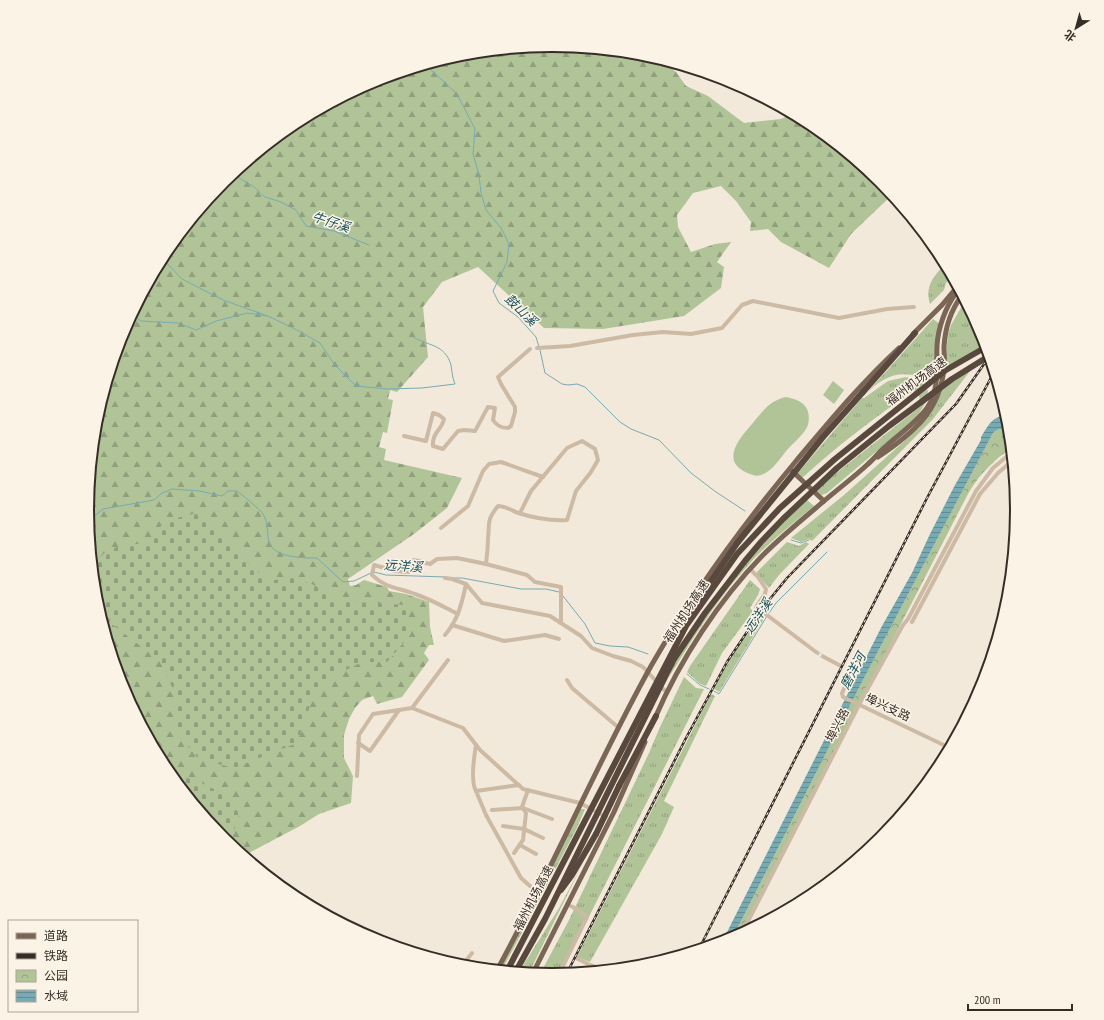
<svg xmlns="http://www.w3.org/2000/svg" width="1104" height="1020" font-family="'PT Sans Narrow','Noto Sans SC',sans-serif">
	<style>
		.grass { fill: url(#grass-tufts) }
		.forest { fill: url(#forest-firs) }
		.cemetery { fill: url(#cemetery-stones) }
		.park { fill: url(#park-crowns) }
		.garden { fill: #b1c498 }
		.water { fill: url(#water-rules) }
		.lines { fill: none; stroke-linecap: round; stroke-linejoin: round }
		.stream { stroke: #76abb3; stroke-width: 1 }
		.minor-tunnel { stroke: #cdc3b6; stroke-width: 4; stroke-dasharray: 4 2; stroke-linecap: butt }
		.minor { stroke: #ccbaa5; stroke-width: 4 }
		.major { stroke: #7b6656; stroke-width: 5 }
		.highway { stroke: #59483d; stroke-width: 6 }
		.rail-casing { stroke: #372d27; stroke-width: 2.5 }
		.rail { stroke: #fbf3e6; stroke-width: 1; stroke-dasharray: 3; stroke-linecap: butt }
		.highway-bridge { stroke: #59483d; stroke-width: 6 }
		.labels { text-anchor: middle; dominant-baseline: central; stroke-width: 3; stroke-linejoin: round; paint-order: stroke }
		.street-label { font-size: 12px; fill: #372d27; stroke: #fbf3e6 }
		.water-label { font-size: 13px; font-style: italic; fill: #19525c; stroke: #fbf3e6 }
		.rim { fill: none; stroke: #372d27; stroke-width: 2 }
	</style>
	<defs>
		<pattern id="grass-tufts" width="24" height="20" patternUnits="userSpaceOnUse"><rect width="24" height="20" fill="#b1c498"/><path d="M3 7l-1-3M5 7V3M7 7l1-3M15 17l-1-3M17 17v-4M19 17l1-3" fill="none" stroke="#91a07c"/></pattern>
		<pattern id="forest-firs" width="22" height="20" patternUnits="userSpaceOnUse"><rect width="22" height="20" fill="#b1c498"/><path d="M5 1l3.5 6h-7zM16 11l3.5 6h-7z" fill="#91a07c"/></pattern>
		<pattern id="cemetery-stones" width="16" height="16" patternUnits="userSpaceOnUse"><rect width="16" height="16" fill="#b1c498"/><path d="M2 7V4a2 2 0 0 1 4 0v3zM10 15v-3a2 2 0 0 1 4 0v3z" fill="#91a07c"/></pattern>
		<pattern id="park-crowns" width="20" height="18" patternUnits="userSpaceOnUse"><rect width="20" height="18" fill="#b1c498"/><path d="M2 6a3 3 0 1 1 6 0M12 15a3 3 0 1 1 6 0" fill="none" stroke="#91a07c"/></pattern>
		<pattern id="water-rules" width="6" height="5" patternUnits="userSpaceOnUse"><rect width="6" height="5" fill="#76abb3"/><path d="M0 2.5h6" fill="none" stroke="#628c92"/></pattern>
	</defs>
	<rect width="100%" height="100%" fill="#f3e9da"/>
	<!-- grass -->
	<g class="grass">
		<path d="M945,264l7,12 -6,7 -2,7 -14,14c-5,-18 3,-27 15,-40z"/>
		<path d="M965,301l17,31 4,14 -41,22 3,-34 3,-9z"/>
		<path d="M933,319l7,5 -8,60c-24,-17 -47,-11 -66,10z"/>
		<path d="M971,370l-38,49 -121,122 -3,-2 -8,3 -10,-4 53,-43 75,-67 11,-15 12,-25z"/>
		<path d="M906,377l17,6 5,8 -2,11 -10,16 -89,75 -5,2 -7,-5 106,-84 -2,-10 -6,-5c-39,27 -76,55 -111,87l-5,-4 65,-76h2l24,-17z"/>
		<path d="M806,499l8,7c-24,20 -50,40 -70,64 -29,32 -52,70 -75,107l5,-13 18,-29 52,-70 27,-32z"/>
		<path d="M787,542l12,4 7,-4 3,2 -30,31 -10,13 -13,-15z"/>
		<path d="M750,580l10,9 -2,6 -8,13 3,3 -31,42 -16,33 -7,-3 -12,-11 3,-6z"/>
		<path d="M761,615l4,2 -46,75 -6,-4 24,-39z"/>
		<path d="M684,677l12,11 8,1 -144,285h-20l29,-54 80,-167 11,-26z"/>
		<path d="M711,694l4,2 -51,105 10,6 -12,27 -72,128 -13,-5z"/>
		<path d="M579,809h6l-8,19 -75,142h-3z"/>
		<path d="M580,869l-51,104 -10,-1 40,-64z"/>
	</g>
	<!-- forest -->
	<path class="forest" d="M552,45l91,9 21,6v2l12,10 10,14 22,10 36,27 37,-4 11,-5 19,9 70,58 11,14 -41,39 -22,34 -48,-26 -13,-13 -18,2 1,-9 -15,-21 -15,-15 -28,7 -16,22 1,12 13,25 24,-8 16,-2 -14,20 7,5 -3,21 -37,28 -81,13 -59,-1 -66,-61 -36,15 -19,25 5,50 -31,35 -7,-2 -2,9 5,1 -6,33 -4,-1 -4,15 7,2 -2,11 78,18 -15,30 -33,26 -66,45 2,7 6,-1 8,-5 23,7 2,4 17,3 23,8 1,25 4,18h-5l-5,8 5,7 -27,37 -25,7 -4,-8 -11,4 -7,8 -6,11 -5,16v23l9,18 -2,27 -32,11 -19,12 -53,28 1,5 -25,-20 -58,-71 -43,-80 -26,-88 -9,-90 9,-91 26,-87 43,-81 58,-70 71,-58 80,-43 88,-26z"/>
	<!-- cemetery -->
	<g class="cemetery">
		<path d="M197,513l34,27 20,27 19,14 21,-4 23,8 28,16 64,4 5,29 -24,28h-25l-38,19 -13,22 -14,40 -63,25 -35,-9 -22,-25 -2,-40 -14,-32 -53,-41 -11,-17 -4,-38 13,-15 19,-7h22l18,-23z"/>
		<path d="M171,775l21,3 37,19 10,17 -9,30 -7,-5z"/>
	</g>
	<!-- park -->
	<path class="park" d="M1009,427l2,21c-18,13 -31,26 -42,44l-228,442 -9,5 131,-259 130,-247 4,-3z"/>
	<!-- garden -->
	<g class="garden">
		<path d="M833,381l11,9 -10,14 -11,-9z"/>
		<path d="M786,397c6,1 16,4 19,9 5,6 5,17 1,23 -5,8 -13,14 -19,21 -6,7 -12,17 -20,22 -4,3 -10,5 -14,3 -34,-11 -17,-33 -1,-51 11,-13 17,-23 34,-27z"/>
	</g>
	<!-- water -->
	<path class="water" d="M1007,414l2,13 -12,3 -4,3 -130,247 -131,259 -10,3 160,-316 30,-53 18,-39 25,-49 26,-45v-3c9,-14 9,-18 26,-23z"/>
	<g class="lines">
		<!-- stream -->
		<g class="stream">
			<path d="M426,65l31,29 18,35 -2,25 6,21 2,18 5,17 15,18 8,16 -2,18 -14,29 6,12 19,14 18,20 3,10"/>
			<path d="M232,174l21,12 12,11 16,5 15,8 10,16 28,5 35,14"/>
			<path d="M162,258l20,21 41,21 42,15"/>
			<path d="M132,314l9,7 37,2 18,7 20,-9 31,-8 21,3 29,14 23,13 14,21 22,22 31,3 35,-1 33,-4c-3,-7 -3,-13 -4,-19 -6,-21 -23,-19 -38,-28"/>
			<path d="M540,350l5,23 17,11 6,1 9,-1 8,3 35,35 11,7 28,11 32,33 25,19 29,19"/>
			<path d="M88,521l15,-12 51,-9 8,-7 10,-4 28,2 22,5 6,-5h9c6,5 22,17 26,23 5,8 4,19 6,28 5,16 34,16 48,16l26,24 11,-1 17,-8"/>
			<path d="M791,540l10,3 8,-3"/>
			<path d="M374,572l12,3 59,2"/>
			<path d="M454,578h8l59,11h25l13,3"/>
			<path d="M563,596l22,28 10,19 15,3 18,1 20,7"/>
			<path d="M769,613l7,-10 51,-51"/>
			<path d="M687,674l13,11 9,4"/>
			<path d="M714,691l5,3 48,-78"/>
		</g>
		<!-- minor-tunnel -->
		<path class="minor-tunnel" d="M816,652l8,5"/>
		<!-- minor -->
		<g class="minor">
			<path d="M537,348l33,-2 63,-11 30,-3 28,2 31,-6 20,-23 11,-4 86,17 48,-9 27,-2"/>
			<path d="M404,436l22,5 7,-28 6,2 5,4c-2,11 -12,13 -11,27l10,3 15,-18 6,-1 11,1 13,-24 7,1 -2,12c4,6 8,8 15,8l3,-2 4,-14v-5l-14,-23 -3,-7 32,-28"/>
			<path d="M441,528l27,-22 15,-35 6,-7 12,-2 42,15"/>
			<path d="M486,564c1,-9 2,-17 2,-26 2,-16 -2,-17 10,-32 7,0 13,4 20,7 16,5 33,8 49,7l9,-29 15,-19 7,-12 -3,-11 -13,-8 -15,7 -36,43 -11,22"/>
			<path d="M750,569l8,8 8,12 -1,5 -9,13 3,2"/>
			<path d="M445,578l7,1 14,5"/>
			<path d="M763,612l53,40"/>
			<path d="M458,614c-14,-7 -28,-15 -43,-20 -18,-7 -28,-5 -43,-19l2,-10 21,6 14,1 5,-12 16,4 7,-5 20,-1 29,6 41,11 8,7 26,5v36"/>
			<path d="M912,622l68,-128 18,-21 14,-12"/>
			<path d="M452,625l52,16 41,-6 14,4"/>
			<path d="M445,635c13,-15 17,-32 21,-51l16,19 68,13 31,20 11,12 21,8 18,5 12,6 24,26"/>
			<path d="M824,657l17,9"/>
			<path d="M848,671l1,7 -7,15 1,4 107,51"/>
			<path d="M567,680l5,8 47,40"/>
			<path d="M412,708l51,20 17,22 43,39 57,14 26,14"/>
			<path d="M358,743l12,8 29,-41"/>
			<path d="M476,745c-2,12 -6,36 0,46l43,-6"/>
			<path d="M357,776l2,-41 14,-21 39,-6 36,-48"/>
			<path d="M476,791l10,24 35,63 9,8"/>
			<path d="M492,810l31,-2 29,11"/>
			<path d="M503,826l21,3 19,9"/>
			<path d="M520,845l16,9"/>
			<path d="M514,853l9,-13 3,-27 -4,-6 6,-17"/>
			<path d="M742,933l119,-232 42,-76 5,-6 68,-128 17,-23 18,-15"/>
			<path d="M576,958l12,6"/>
			<path d="M467,961l18,7"/>
			<path d="M591,965l12,5"/>
			<path d="M462,966l10,-13"/>
			<path d="M559,974l28,-57 -14,-10 -5,-2"/>
		</g>
		<!-- major -->
		<g class="major">
			<path d="M913,334l29,-29 15,-18"/>
			<path d="M878,457c34,-23 62,-45 66,-89 1,-7 0,-14 0,-21 1,-19 7,-37 18,-52"/>
			<path d="M792,471l32,30"/>
			<path d="M655,718c25,-58 64,-118 108,-163 17,-17 36,-33 54,-48 17,-15 35,-28 51,-43 6,-5 11,-12 17,-17 14,-13 31,-24 42,-39 13,-19 9,-40 10,-62 1,-18 8,-38 19,-53"/>
			<path d="M497,970c55,-100 99,-205 154,-304 42,-73 91,-140 145,-205 33,-39 65,-78 103,-113"/>
			<path d="M533,973l81,-161 31,-70"/>
		</g>
		<!-- highway -->
		<g class="highway">
			<path d="M863,392l52,-59"/>
			<path d="M693,613l11,-22 34,-49"/>
			<path d="M619,786l37,-70"/>
			<path d="M561,890l11,-15 24,-41"/>
		</g>
		<!-- rail casing -->
		<g class="rail-casing">
			<g id="rail">
				<path d="M699,949l228,-451 67,-126"/>
				<path d="M567,973l119,-235 41,-76 38,-57 22,-27 169,-174 33,-47"/>
			</g>
		</g>
		<!-- rail -->
		<use href="#rail" class="rail"/>
		<!-- highway-bridge -->
		<g class="highway-bridge">
			<path d="M738,542l85,-105 40,-45"/>
			<path d="M596,834l23,-48"/>
			<path d="M507,971l179,-345 51,-72 43,-46 55,-49 111,-89 40,-23"/>
			<path d="M516,971l29,-52 129,-260 31,-46 40,-52 16,-19 22,-23 54,-51 52,-42 63,-47 37,-23"/>
		</g>
	</g>
	<g class="labels">
		<!-- street labels -->
		<g class="street-label">
			<text transform="translate(916 381) rotate(-37)">福州机场高速</text>
			<text transform="translate(686 611) rotate(-57)">福州机场高速</text>
			<text transform="translate(888 707) rotate(25)">埠兴支路</text>
			<text transform="translate(837 725) rotate(-63)">埠兴路</text>
			<text transform="translate(533 898) rotate(-63)">福州机场高速</text>
		</g>
		<!-- water labels -->
		<g class="water-label">
			<text transform="translate(331 222) rotate(18)">牛仔溪</text>
			<text transform="translate(521 310) rotate(44)">鼓山溪</text>
			<text transform="translate(403 566) rotate(4)">远洋溪</text>
			<text transform="translate(758 616) rotate(-56)">远洋溪</text>
			<text transform="translate(853 671) rotate(-62)">磨洋河</text>
		</g>
	</g>
	<!-- crop -->
	<path d="M0 0H1104V1020H0ZM94 510a458 458 0 1 1 916 0a458 458 0 1 1-916 0Z" fill="#fbf3e6" fill-rule="evenodd"/>
	<path class="rim" d="M94 510a458 458 0 1 1 916 0a458 458 0 1 1-916 0Z"/>
	<!-- legend -->
	<rect x="8" y="920" width="130" height="92" fill="#fbf3e6" stroke="#ada49a"/>
	<rect x="16" y="933" width="20" height="6" fill="#7b6656" stroke="#ada49a"/>
	<text x="44" y="940" font-size="12" fill="#372d27">道路</text>
	<rect x="16" y="953" width="20" height="6" fill="#372d27" stroke="#ada49a"/>
	<text x="44" y="960" font-size="12" fill="#372d27">铁路</text>
	<rect x="16" y="970" width="20" height="12" fill="url(#park-crowns)" stroke="#ada49a"/>
	<text x="44" y="980" font-size="12" fill="#372d27">公园</text>
	<rect x="16" y="990" width="20" height="12" fill="url(#water-rules)" stroke="#ada49a"/>
	<text x="44" y="1000" font-size="12" fill="#372d27">水域</text>
	<!-- north arrow -->
	<g transform="translate(1076 28) rotate(217)" stroke="#fbf3e6" stroke-width="3" paint-order="stroke">
	<path d="M0-3L7 15L0 10L-7 15Z" fill="#372d27"/>
	<text y="-6" font-size="11" font-weight="bold" text-anchor="middle" fill="#372d27">北</text>
	</g>
	<!-- scale -->
	<path d="M968 1004v6h104v-6" fill="none" stroke="#372d27" stroke-width="2"/>
	<text x="974" y="1004" font-size="12" fill="#372d27" stroke="#fbf3e6" stroke-width="3" paint-order="stroke">200 m</text>
</svg>
